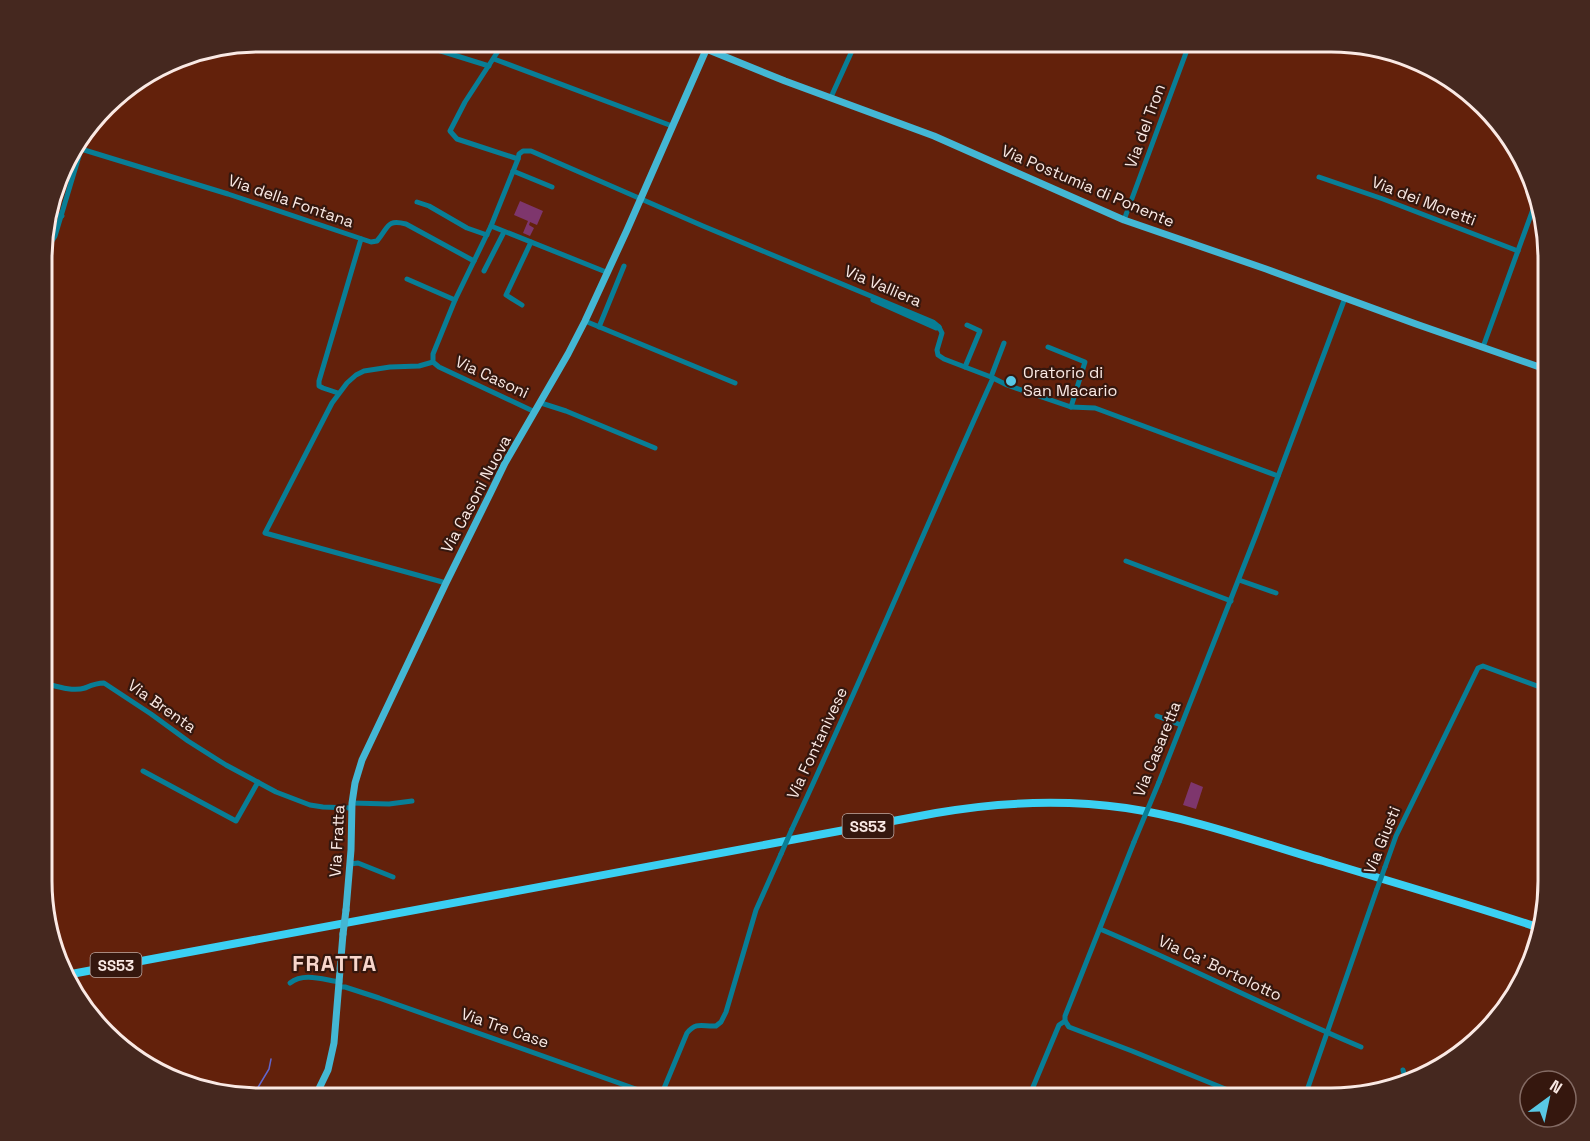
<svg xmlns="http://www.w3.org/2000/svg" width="1590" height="1141" font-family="'Space Grotesk',sans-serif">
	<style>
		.grass { fill: #7e366d }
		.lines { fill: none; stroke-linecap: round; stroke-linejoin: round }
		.stream { stroke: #6166cd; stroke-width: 1.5 }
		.minor { stroke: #087e96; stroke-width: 5 }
		.major { stroke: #44b7d4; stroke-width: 7 }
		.highway { stroke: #3bd0f3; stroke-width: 8 }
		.minor-bridge { stroke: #087e96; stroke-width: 5 }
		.major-bridge { stroke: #44b7d4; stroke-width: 7 }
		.poi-dot { fill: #59c8e5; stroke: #35170e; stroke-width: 2 }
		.labels { text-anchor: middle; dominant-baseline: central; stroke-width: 4.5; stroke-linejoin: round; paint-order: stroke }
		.shield { fill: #35170e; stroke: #bfaaa4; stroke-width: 1.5 }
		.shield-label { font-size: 15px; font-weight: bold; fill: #fae9e4 }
		.street-label { font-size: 16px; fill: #fae9e4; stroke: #35170e }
		.poi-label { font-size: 16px; fill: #fae9e4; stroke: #35170e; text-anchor: start }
		.district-label { font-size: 22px; font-weight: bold; letter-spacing: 1.5px; fill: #f8d6cc; stroke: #35170e }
		.rim { fill: none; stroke: #fae9e4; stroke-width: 3 }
	</style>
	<rect width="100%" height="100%" fill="#63210b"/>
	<!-- grass -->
	<g class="grass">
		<path d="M520,201l23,10 -6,14 -7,-3 -1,3 5,3 -4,8 -7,-3 5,-12 -14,-6z"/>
		<path d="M1191,782l12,5 -7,22 -13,-4z"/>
	</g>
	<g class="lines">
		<!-- stream -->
		<path class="stream" d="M251,1099l18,-30 2,-10"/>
		<!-- minor -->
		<g class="minor">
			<path d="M412,42l77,24"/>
			<path d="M504,42l-39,60 -15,29 7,8 61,20 -27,67 -36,74 -22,54v8l6,5 96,45"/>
			<path d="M494,59l178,67"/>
			<path d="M831,97l25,-55"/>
			<path d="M81,149l147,45 143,48 6,-1c12,-14 9,-22 29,-17l68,37"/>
			<path d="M518,159l1,-5 4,-3h8l172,75 230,96 6,5"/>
			<path d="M513,171l39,16"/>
			<path d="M1319,177l64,22 135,52"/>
			<path d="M417,202l12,4 38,22 20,7"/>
			<path d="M50,212l12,4"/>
			<path d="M1124,220l66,-178"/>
			<path d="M491,226l115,46"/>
			<path d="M44,249l5,-4 6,-9 30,-100"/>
			<path d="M484,271l20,-39"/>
			<path d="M407,279l48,21"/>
			<path d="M873,300l63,28h3"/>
			<path d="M522,305l-16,-10 25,-53"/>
			<path d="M585,321l150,62"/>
			<path d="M599,327l25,-61"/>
			<path d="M939,327l3,6 -5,17 1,5 6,4 47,18 16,8 64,22 24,1 183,68"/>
			<path d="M1048,347l37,15 -14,45"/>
			<path d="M1483,347l53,-146"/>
			<path d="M433,362l-14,4 -29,1 -26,4 -8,4 -9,8 -15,20 -67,130 181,50"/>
			<path d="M965,367l15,-36 -13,-6"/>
			<path d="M991,377l13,-34"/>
			<path d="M338,393l-15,-5 -4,-2v-5l42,-142"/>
			<path d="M541,403l25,8 89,37"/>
			<path d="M1126,561l105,40"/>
			<path d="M1239,580l37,13"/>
			<path d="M44,683c12,3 28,9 41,5 7,-3 11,-5 19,-5l47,31 37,27 38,24 50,27 34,13 13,2 29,1"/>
			<path d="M1157,716l24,9"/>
			<path d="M143,771l93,50 22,-39"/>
			<path d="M1159,782l97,-247 89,-237"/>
			<path d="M352,803l37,1 23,-3"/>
			<path d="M792,829c70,-149 133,-301 201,-451"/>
			<path d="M1134,842l-69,174v5l4,6 63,24 118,48"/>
			<path d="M350,864l8,-1 35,14"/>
			<path d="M1385,867l11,-31 82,-168 5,-2 65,24"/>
			<path d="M1100,929c88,37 173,81 261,118"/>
			<path d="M290,983c14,-11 34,-3 50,-1"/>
			<path d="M339,987h6l34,11 285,101"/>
			<path d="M1403,1070l2,7 6,3"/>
			<path d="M660,1098l27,-65c10,-12 16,-6 29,-7l5,-4 5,-10 30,-102 25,-56"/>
			<path d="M1028,1099l31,-74 6,-4"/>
			<path d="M1304,1099l73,-210"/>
		</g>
		<!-- major -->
		<g class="major">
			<path d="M689,42l96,39 149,55 190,84 142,49 150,55 132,46"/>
			<path d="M346,910l5,-60 1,-47 3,-20 7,-23 84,-177 44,-89 15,-31 63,-109 17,-33 42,-91 79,-180"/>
			<path d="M314,1099l14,-29 6,-27 9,-109"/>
		</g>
		<!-- highway -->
		<path class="highway" d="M66,975l870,-162c64,-11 126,-14 190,-5 67,10 132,34 197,53 72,22 145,43 217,67"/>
		<!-- minor-bridge -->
		<g class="minor-bridge">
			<path d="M1134,842l25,-60"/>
			<path d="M781,854l11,-25"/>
			<path d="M1377,889l8,-22"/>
		</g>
		<!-- major-bridge -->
		<path class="major-bridge" d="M343,934l3,-24"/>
	</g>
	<!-- markers -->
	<circle class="poi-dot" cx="1011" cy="381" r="6"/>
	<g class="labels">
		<!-- shield labels -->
		<g class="shield">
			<rect x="842.5" y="814" width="51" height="24" rx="4.5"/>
			<rect x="90.5" y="953" width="51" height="24" rx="4.5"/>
		</g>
		<g class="shield-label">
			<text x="868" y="826">SS53</text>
			<text x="116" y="965">SS53</text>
		</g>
		<!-- street labels -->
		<g class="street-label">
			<text transform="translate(1145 126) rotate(-70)">Via del Tron</text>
			<text transform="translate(1088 186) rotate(23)">Via Postumia di Ponente</text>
			<text transform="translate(291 201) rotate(19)">Via della Fontana</text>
			<text transform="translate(1424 201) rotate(21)">Via dei Moretti</text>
			<text transform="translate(883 286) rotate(23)">Via Valliera</text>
			<text transform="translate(492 377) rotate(25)">Via Casoni</text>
			<text transform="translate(476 494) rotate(-62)">Via Casoni Nuova</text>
			<text transform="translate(162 706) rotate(35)">Via Brenta</text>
			<text transform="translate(817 743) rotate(-65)">Via Fontanivese</text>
			<text transform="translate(1157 749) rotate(-68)">Via Casaretta</text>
			<text transform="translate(1382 840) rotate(-68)">Via Giusti</text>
			<text transform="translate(337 841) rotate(-87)">Via Fratta</text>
			<text transform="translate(1220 968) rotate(25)">Via Ca' Bortolotto</text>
			<text transform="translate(505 1028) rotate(19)">Via Tre Case</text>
		</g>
		<!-- poi labels -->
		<g class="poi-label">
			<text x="1023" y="372">Oratorio di<tspan x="1023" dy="18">San Macario</tspan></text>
		</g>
		<!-- district labels -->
		<g class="district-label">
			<text x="335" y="963">FRATTA</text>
		</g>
	</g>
	<!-- crop -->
	<path d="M0 0H1590V1141H0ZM259 52H1331A207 207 0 0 1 1538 259V881A207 207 0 0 1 1331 1088H259A207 207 0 0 1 52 881V259A207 207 0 0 1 259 52Z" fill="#45281f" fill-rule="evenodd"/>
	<path class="rim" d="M259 52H1331A207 207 0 0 1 1538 259V881A207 207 0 0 1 1331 1088H259A207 207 0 0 1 52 881V259A207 207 0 0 1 259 52Z"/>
	<!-- north arrow -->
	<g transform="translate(1548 1099) rotate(33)"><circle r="28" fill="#35170e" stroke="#846b64" stroke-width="1.5"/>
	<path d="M0-4.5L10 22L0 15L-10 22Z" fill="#59c8e5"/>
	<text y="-9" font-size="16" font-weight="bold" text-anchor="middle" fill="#fae9e4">N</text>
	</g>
</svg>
